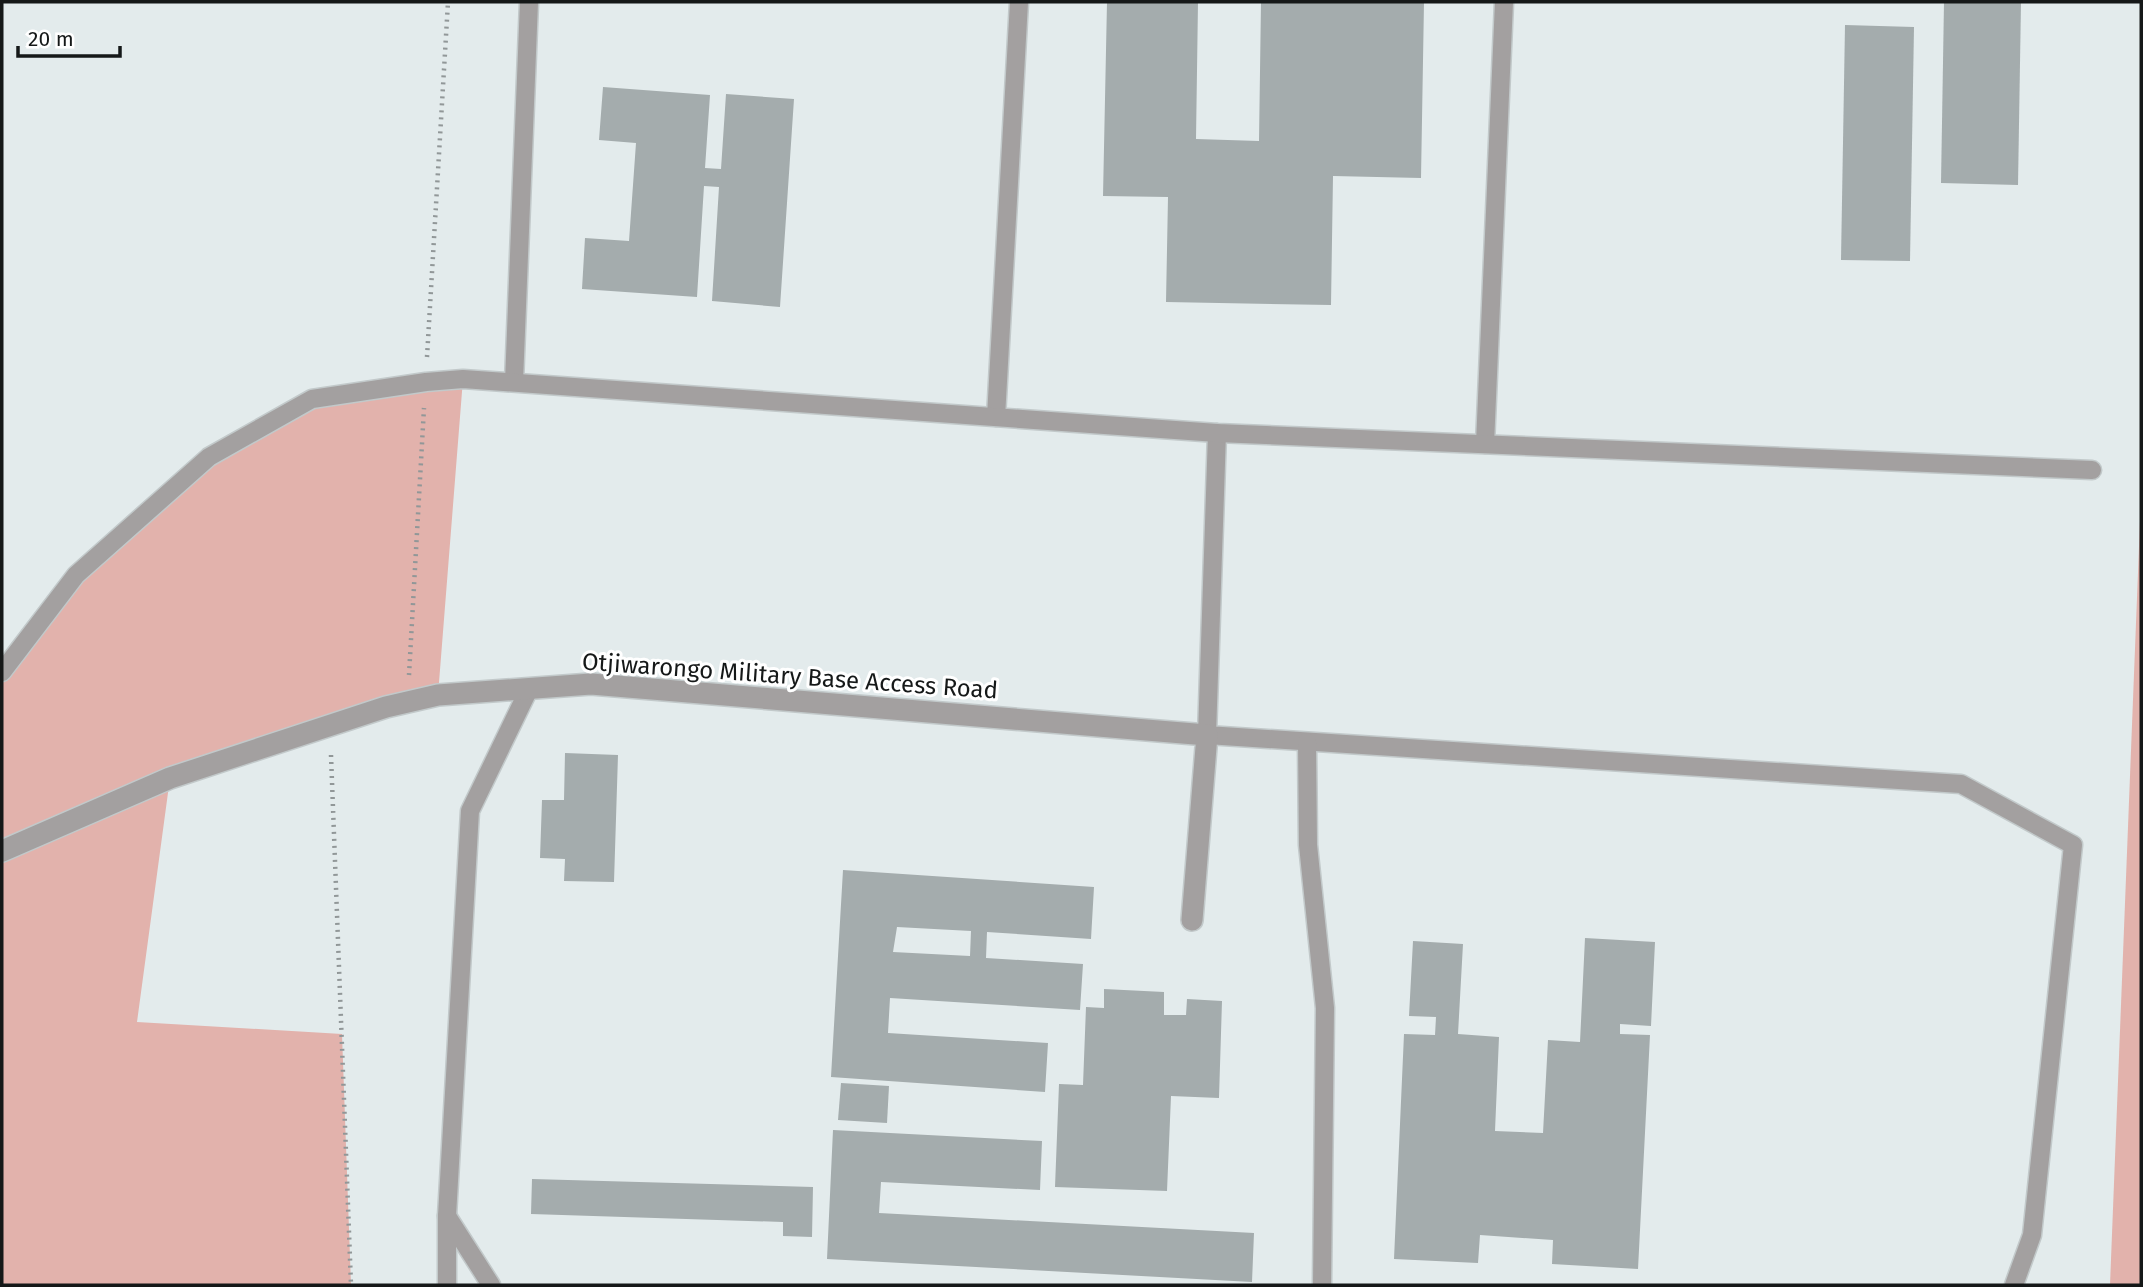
<svg xmlns="http://www.w3.org/2000/svg" width="2143" height="1287" font-family="'Fira Sans',sans-serif">
	<style>
		.green { fill: #e2b2ac }
		.building { fill: #a4acad; fill-rule: evenodd }
		.lines { fill: none; stroke-linecap: round; stroke-linejoin: round }
		.lane-casing { stroke: #c2c9ca; stroke-width: 21 }
		.street-casing { stroke: #c2c9ca; stroke-width: 24 }
		.path { stroke: #919798; stroke-width: 4.5; stroke-dasharray: 2 5; stroke-linecap: butt }
		.lane { stroke: #a3a0a0; stroke-width: 18 }
		.street { stroke: #a3a0a0; stroke-width: 21 }
		.labels { text-anchor: middle; dominant-baseline: central; stroke-width: 6; stroke-linejoin: round; paint-order: stroke }
		.street-label { font-size: 24px; fill: #151818; stroke: #fff }
	</style>
	<rect width="100%" height="100%" fill="#e3ebec"/>
	<!-- green -->
	<g class="green">
		<path d="M463,379l-25,316 -268,83 -33,244 205,12 9,251h-349v-613l74,-97 133,-118 103,-58z"/>
		<path d="M2141,496v789h-31z"/>
	</g>
	<!-- building -->
	<g class="building">
		<path d="M1107,2h91l-2,137 63,2 2,-139h163l-3,176 -88,-2 -2,129 -165,-3 2,-105 -65,-1z"/>
		<path d="M1944,2h77l-3,183 -77,-2z"/>
		<path d="M1845,25l69,2 -4,234 -69,-1z"/>
		<path d="M603,87l107,8 -5,73 16,1 5,-75 68,5 -14,208 -68,-6 7,-114 -15,-1 -7,111 -115,-8 3,-51 44,3 7,-98 -37,-3z"/>
		<path d="M565,753l53,2 -4,127 -50,-1 1,-22 -25,-1 2,-58h22z"/>
		<path d="M843,870l251,17 -3,52 -104,-7 -1,26 97,6 -3,46 -190,-12 -2,35 160,10 -3,49 -214,-15zM897,927l74,4 -1,25 -77,-4z"/>
		<path d="M1585,938l70,4 -4,84 -31,-2v10l30,1 -12,234 -86,-5 1,-24 -73,-5 -2,28 -84,-4 10,-225 31,1 1,-18 -27,-1 4,-75 50,3 -5,90 41,3 -4,94 48,2 5,-93 32,2z"/>
		<path d="M1104,989l60,3v23h22l1,-16 35,2 -3,97 -48,-2 -4,95 -112,-4 4,-103 24,1 3,-78 18,1z"/>
		<path d="M841,1083l48,3 -2,37 -49,-3z"/>
		<path d="M833,1130l209,11 -2,49 -159,-8 -2,31 375,20 -2,49 -425,-23z"/>
		<path d="M532,1179l281,8 -1,50 -29,-1v-14l-252,-8z"/>
	</g>
	<g class="lines">
		<!-- lane casing -->
		<g class="lane-casing">
			<g id="lane">
				<path d="M514,382l15,-380"/>
				<path d="M996,417l23,-415"/>
				<path d="M1217,433l-10,302 754,49 112,61 -41,390 -18,50"/>
				<path d="M1485,444l19,-442"/>
				<path d="M2,672l74,-97 133,-118 103,-58 114,-17 37,-3 754,54 875,37"/>
				<path d="M1307,742l1,103 17,163 -3,277"/>
				<path d="M447,1216l44,69"/>
				<path d="M447,1285v-69l23,-405 59,-122"/>
			</g>
		</g>
		<!-- street casing -->
		<g class="street-casing">
			<path id="street" d="M2,851l168,-73 216,-71 52,-12 153,-11 616,51 -15,185"/>
		</g>
		<!-- path -->
		<g class="path">
			<path d="M427,357l21,-355"/>
			<path d="M409,675l15,-267"/>
			<path d="M331,755l20,530"/>
		</g>
		<!-- lane -->
		<use href="#lane" class="lane"/>
		<!-- street -->
		<use href="#street" class="street"/>
	</g>
	<g class="labels">
		<!-- street labels -->
		<g class="street-label">
			<text transform="translate(790 676) rotate(4)">Otjiwarongo Military Base Access Road</text>
		</g>
	</g>
	<!-- border -->
	<rect width="2143" height="1287" fill="none" stroke="#151818" stroke-width="7"/>
	<!-- scale -->
	<path d="M18 46v10h102v-10" fill="none" stroke="#151818" stroke-width="3.5"/>
	<text x="28" y="46" font-size="21" fill="#151818" stroke="#ffffff" stroke-width="5" paint-order="stroke">20 m</text>
</svg>
